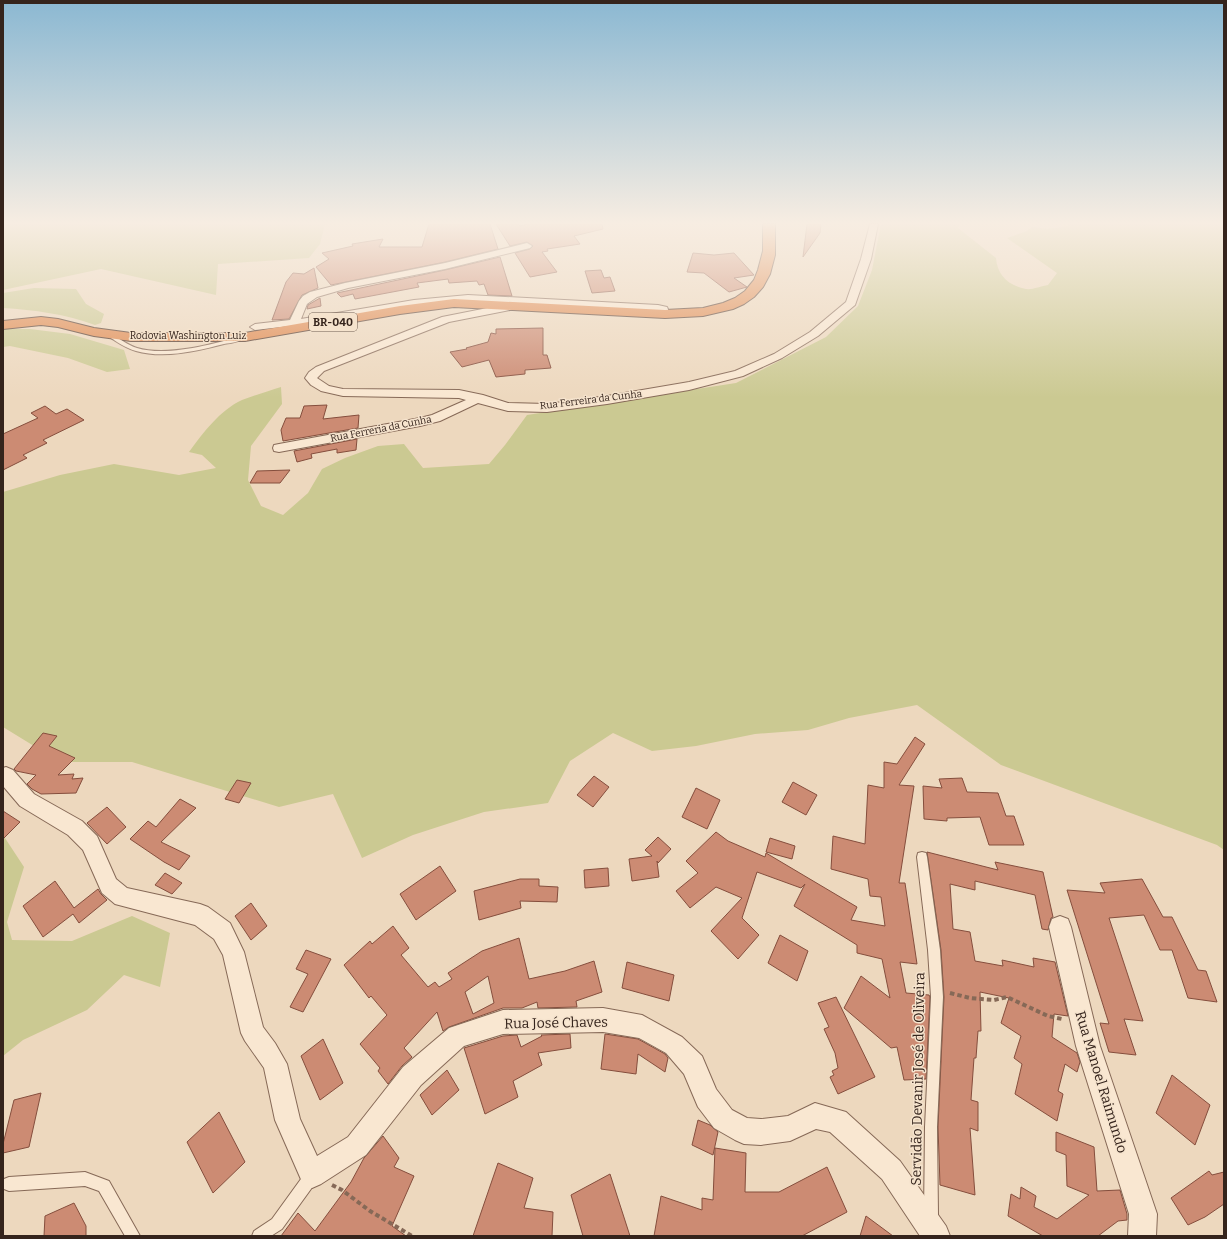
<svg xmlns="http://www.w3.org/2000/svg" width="1227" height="1239" font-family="Bitter,serif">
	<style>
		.green { fill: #cbc992 }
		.building { fill: #cc8b73; stroke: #854e3d; fill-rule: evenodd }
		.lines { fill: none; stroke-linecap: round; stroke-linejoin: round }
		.lane-casing { stroke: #866957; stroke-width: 2 }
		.street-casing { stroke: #866957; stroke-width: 2 }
		.highway-casing { stroke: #53382b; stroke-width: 2 }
		.path { stroke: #866957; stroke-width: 4; stroke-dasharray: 4.5 3; stroke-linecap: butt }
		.lane { fill: #f9e7d1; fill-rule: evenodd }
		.street { fill: #f9e7d1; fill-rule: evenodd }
		.highway { fill: #df884d; fill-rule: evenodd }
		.labels { text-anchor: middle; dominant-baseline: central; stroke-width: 3; stroke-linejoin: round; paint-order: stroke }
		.far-street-label { font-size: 10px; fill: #35241c; stroke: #f5e3cd }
		.shield { fill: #f5e3cd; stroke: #6f5d51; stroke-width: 1 }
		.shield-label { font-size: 11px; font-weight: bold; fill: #35241c }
		.near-street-label { font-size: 14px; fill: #35241c; stroke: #f5e3cd }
	</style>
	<rect width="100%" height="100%" fill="#edd8be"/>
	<!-- green -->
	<g class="green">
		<path d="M3,224h322l-5,20 -11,14 -91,6 -2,31 -115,-26 -98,21z"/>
		<path d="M881,224h79l-2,4 38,30c1,17 13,28 30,31 6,1 15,-3 22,-4l9,-12 -50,-35 20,-7 5,-4c14,2 26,3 39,-3h153v626l-7,-5 -216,-80 -84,-60 -68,13 -41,12 -53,4 -59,12 -44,5 -39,-18 -43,28 -22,42 -64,9 -71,23 -51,23 -29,-64 -54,13 -147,-45h-72l-57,-35v-235l57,-17 54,-11 65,11 37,-7 -14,-13 -13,-3c14,-19 31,-42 53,-52 13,-5 27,-9 39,-13l1,17 -31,42 -3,34 13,26 22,9 25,-22 14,-24 23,-11 33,-12 26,-2 19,24 66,-4 16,-19 22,-30 209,-32 90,-46 32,-31 14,-36z"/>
		<path d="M34,288l42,1 10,15 18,10 -3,9 -6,2c-29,-11 -61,-15 -92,-17v-15z"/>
		<path d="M3,329h27l40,5 54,16 6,19 -23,3 -39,-14 -58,-12 -7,1z"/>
		<path d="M3,835l21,32 -17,55 5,18 60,1 60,-25 38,17 -10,54 -36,-12 -37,35 -64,30 -20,16z"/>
	</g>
	<!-- building -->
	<g class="building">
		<path d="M429,224h61l8,25 -53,13 -114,23 -15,-18 13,-8 -7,-6 31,-7 -1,-2 31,-5 -4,8h43z"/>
		<path d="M496,224h22l2,2 7,-2h75l1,5 -29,7 6,8 -33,5 1,2 -6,1 15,20 -27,5 -15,-24 15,-4 3,-3 -6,-4 -17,4z"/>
		<path d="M807,224h14l-1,9 -17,24z"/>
		<path d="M693,253l21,2 20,-2 20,22 -20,3 13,9 -18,5 -25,-19 -17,-1z"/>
		<path d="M500,257l12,39 -24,-1 -4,-11 -5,1 -2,-4 -28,2 -1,-4 -31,4 2,4 -64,12 -2,-5 -12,3 -4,-4 108,-23z"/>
		<path d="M314,268l4,20 -16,7 -13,24 -17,1 14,-38 7,-9 11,1z"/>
		<path d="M601,270l3,8 6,-1 5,14 -23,2 -7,-22z"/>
		<path d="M320,298l1,8 -14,3 1,-4z"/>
		<path d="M543,328v27h4l4,13 -26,2v4l-29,3 -7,-17 -27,7 -12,-15 17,-3 -1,-1 22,-6 3,-9 5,1v-5z"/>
		<path d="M327,405l-4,14 36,-4 -1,13 -75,13 -2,-11 5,-12h14l4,-12z"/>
		<path d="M45,406l11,8 11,-5 17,11 -41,20 4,3 -24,12 4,3 -24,12v-36l35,-16 -7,-5z"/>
		<path d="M357,439l-1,11 -19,3v-4l-26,5 1,4 -15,4 -3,-11z"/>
		<path d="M290,470l-10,13h-30l7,-12z"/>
		<path d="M43,733l14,3 -8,10 26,12 -17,17 16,-1 -2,5 11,-1 -7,15 -35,1 -9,-5 -5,-5 9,-9 -20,-4 -2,-2z"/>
		<path d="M915,737l10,7 -26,41 15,1 -15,97h6l12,81 -17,-2 6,31 23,2 1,2 -4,82 -22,1 -7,-33 -6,1 -47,-40 17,-32 29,22 -8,-39 -25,-6v-8l-63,-39 11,-22 -4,4 -44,-16 -15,46 17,17 -21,24 -27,-28 31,-33 -26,-11 -26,21 -14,-17 22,-18 -12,-12 30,-29 12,9 37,16 1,-4 91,54 -6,13 34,6 -4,-29 -11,-1 -2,-17 -37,-10 2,-33 32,8 3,-59 16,3v-26l13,2z"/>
		<path d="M594,776l15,11 -16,20 -16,-12z"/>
		<path d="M962,778l5,14 31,1 8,23h8l10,29h-35l-9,-28 -33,1v3l-23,-2 -1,-33 19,2 -3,-9z"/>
		<path d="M237,780l14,3 -12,20 -14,-4z"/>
		<path d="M793,782l24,13 -11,20 -24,-13z"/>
		<path d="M696,788l24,12 -13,29 -25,-12z"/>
		<path d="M180,799l16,9 -35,34 29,14 -11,14 -15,-8 -34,-23 18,-18 8,6z"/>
		<path d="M107,807l19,20 -19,17 -20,-21z"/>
		<path d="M3,811l17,11 -17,17z"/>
		<path d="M658,837l13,12 -13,14 -1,-2 2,16 -27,4 -3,-22 23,-3 -7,-6z"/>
		<path d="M770,838l25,8 -3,13 -26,-7z"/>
		<path d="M927,852l71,18 -3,-8 48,10 10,45 -2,1 -3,12 -6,-1 -7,-34 -60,-14v9l-25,-6 3,45 17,3 5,29 28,5 -1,-6 32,7 -1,-9 22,4 13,54 -14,-2 -2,23 25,16 3,9 -3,10 -12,-8 -7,27 5,3 -6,27 -42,-27 7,-30 -8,-6 7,-22 -20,-13 8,-25 -29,-6 1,39h-3l-2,27h-2l-3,42 7,2v29l-8,-3 5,67 -35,-10 -2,-58 6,-130 -3,-47z"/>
		<path d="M440,866l16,25 -40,29 -16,-26z"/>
		<path d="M608,868l1,18 -24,2 -1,-18z"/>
		<path d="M165,873l17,10 -10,11 -17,-9z"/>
		<path d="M520,879h19v7l19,1 -1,15 -37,-1 1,7 -42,12 -5,-29z"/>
		<path d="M1142,879l21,38h9l26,53 8,1 11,31 -29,-4 -16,-48h-12l-16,-35 -35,3 34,103 -19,-2 12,36 -27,-3 -9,-29 9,1 -42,-134 38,3 -5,-10z"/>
		<path d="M55,881l19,27 24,-19 3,5 6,6 -28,23 -6,-9 -30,23 -20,-31z"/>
		<path d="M251,903l16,23 -16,14 -16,-24z"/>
		<path d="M393,926l16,22 -8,7 27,32 7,-5 4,5 13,-8 -4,-6 34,-22 37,-13 10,41 36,-8 29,-10 8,31 -26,9 1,6 -39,1 -1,-6 -15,6h-19l-54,19 -6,4 -6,-19 -33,36 8,9 -10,9 -14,18 -10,-13 2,-3 -20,-24 27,-29 -16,-19 -2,2 -25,-33 26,-24 2,3zM488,976l6,27 -21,11 -8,-22z"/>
		<path d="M780,935l28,16 -11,30 -29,-18z"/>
		<path d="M306,950l25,9 -28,53 -13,-5 18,-33 -12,-5z"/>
		<path d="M627,962l47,13 -5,26 -47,-13z"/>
		<path d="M836,997l39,80 -37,17 -8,-17 4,-2 -2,-4 6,-3 -3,-15 -11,-24 5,-2 -11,-24z"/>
		<path d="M570,1034l1,14 -33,5 4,12 -29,16 5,16 -33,17 -21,-66 39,-12 14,-1 4,12 21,-11 -1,-1z"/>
		<path d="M605,1034l33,5 27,15 3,4 -3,14 -27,-18 -2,20 -35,-5z"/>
		<path d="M323,1039l20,44 -23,17 -19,-44z"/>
		<path d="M447,1070l12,20 -27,25 -12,-20z"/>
		<path d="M1172,1075l38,30 -15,40 -39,-32z"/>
		<path d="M41,1093l-12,54 -26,6v-9l11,-44z"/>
		<path d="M219,1112l26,50 -32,31 -26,-51z"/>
		<path d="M698,1120l12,5 8,7 -5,23 -21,-10z"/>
		<path d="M1056,1132l38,15 3,44 23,-1 7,24v6l-9,1 -20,15h-55l-35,-20 3,-22 9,5 1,-12 15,9 -2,11 23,12 32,-24 -22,-9 -1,-31 -10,-4z"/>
		<path d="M383,1136l16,22 -5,9 20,9 -22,50 14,10h-125l17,-23 17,18 36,-49 13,-24z"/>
		<path d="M715,1148l31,5 -1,39h34l48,-25 20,45 -45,24h-148l7,-40 41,14v-12l11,2z"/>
		<path d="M498,1163l35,15 -9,30 29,4 -1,24h-79z"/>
		<path d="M1209,1171l3,4 12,-3v32l-19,13 -17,8 -17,-27z"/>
		<path d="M610,1174l20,62h-47l-12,-41z"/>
		<path d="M74,1203l12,23v10h-42l1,-20z"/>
		<path d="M866,1216l27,20h-33z"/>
	</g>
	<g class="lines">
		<!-- lane casing -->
		<g class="lane-casing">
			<g id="lane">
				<path d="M106,333h4c9,5 17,12 27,15 30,9 76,-4 105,-12l3,2c-6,4 -14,5 -21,6 -27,7 -60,15 -88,7 -11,-3 -20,-10 -30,-16z"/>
				<path d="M922,852l4,1 1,4 13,93 3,47 -6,130 1,88 -2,5 -5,2 -5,-2 -2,-5 1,-88 6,-130 -3,-47 -11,-93 1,-4z"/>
				<path d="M311,1170l5,2 2,5 -2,5 -34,47 -11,7h-19l2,-5 18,-12 34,-47z"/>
				<path d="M85,1172l24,9 31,55h-15l-26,-45 -14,-5 -76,5 -5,-2 -1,-6 1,-4 5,-2z"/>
			</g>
		</g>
		<!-- street casing -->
		<g class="street-casing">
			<g id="street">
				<path d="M870,224h8l-7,35 -16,46 -37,31 -36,22 -39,18 -54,14 -82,14 -60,8 -39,-1 -30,-8 -38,18 -20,5 -141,26 -5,-1 -1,-3 1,-3 5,-1 141,-26 12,-3 34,-15 -7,-2 -116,-2 -22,-5 -10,-6 -6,-7 4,-6 7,-5 126,-50 71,-14 -45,-2 -36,3 -107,18 -70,8 -5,-3 5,-3 35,-4 9,-19 4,-5 7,-4 35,-9 100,-20 82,-20 5,3 -2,2 -85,21 -97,19 -31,9 -10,7 -6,15 113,-19 54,-5 190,10 9,2 3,7 -5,3 -4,-1 -3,-5 -139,-7 2,2 -1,2 -71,14 -125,49 -7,7 12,8 14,3 116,1 24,5 25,8 39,1 60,-8 82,-14 46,-11 39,-17 36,-22 36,-30 15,-43z"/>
				<path d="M6,767l7,3 21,24 48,27 15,15 19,43 11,9 73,16 8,3 22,16 14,29 19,75 12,16 12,21 13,55 17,37 31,-19 55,-70 46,-39 54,-18 100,-2 39,7 40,22 20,19 14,33 16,21 15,8 14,1 27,-3 27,-13 31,9 54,49 46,65 4,10h-30l-38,-57 -52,-47 -14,-3 -26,12 -29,4 -17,-1 -9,-4 -21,-12 -16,-21 -14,-33 -18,-21 -27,-15 -36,-6 -100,2 -39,12 -43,39 -55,70 -45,29 -9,4 -9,-4 -28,-64 -11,-52 -19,-27 -4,-8 -18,-78 -9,-16 -19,-14 -80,-21 -13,-11 -19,-43 -15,-15 -48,-29 -17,-20v-18z"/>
				<path d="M1060,916l8,3 3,8 29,119 57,168 -1,22h-28l1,-22 -53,-168 -27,-119 3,-8z"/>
			</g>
		</g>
		<!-- highway casing -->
		<g class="highway-casing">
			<path id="highway" d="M763,224h12v31l-5,19 -7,13 -9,10 -10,7 -11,5 -30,7 -38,2 -211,-11 -54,7 -155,27h-114l-37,-5 -36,-9 -17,-2 -38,4v-8l38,-4 17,2 36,9 37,5h114l155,-27 54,-7 211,11 38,-2 20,-5 12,-5 10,-7 9,-11 4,-10 5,-19z"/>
		</g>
		<!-- path -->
		<g class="path">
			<path d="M950,993l20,5 24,2 13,-3 41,19 14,3"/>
			<path d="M332,1185l10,5 28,21 42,25"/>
		</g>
		<!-- lane -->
		<use href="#lane" class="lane"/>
		<!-- street -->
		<use href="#street" class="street"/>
		<!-- highway -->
		<use href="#highway" class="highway"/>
	</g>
	<!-- sky -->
	<linearGradient id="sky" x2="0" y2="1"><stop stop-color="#8bb8d2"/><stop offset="0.56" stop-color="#f7ede2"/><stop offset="1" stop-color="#f7ede2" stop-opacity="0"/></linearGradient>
	<rect width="1227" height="398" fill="url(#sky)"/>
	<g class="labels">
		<!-- far-street labels -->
		<g class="far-street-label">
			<text x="188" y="336">Rodovia Washington Luiz</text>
			<text transform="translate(591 400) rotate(-7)">Rua Ferreira da Cunha</text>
			<text transform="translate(381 429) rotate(-11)">Rua Ferreria da Cunha</text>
		</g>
		<!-- shield labels -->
		<rect class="shield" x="309" y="313" width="48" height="18" rx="3"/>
		<g class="shield-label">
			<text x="333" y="322">BR-040</text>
		</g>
		<!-- near-street labels -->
		<g class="near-street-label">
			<text transform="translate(556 1023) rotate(-1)">Rua José Chaves</text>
			<text transform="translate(918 1079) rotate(-89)">Servidão Devanir José de Oliveira</text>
			<text transform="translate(1101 1082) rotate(73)">Rua Manoel Raimundo</text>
		</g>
	</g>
	<!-- border -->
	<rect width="1227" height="1239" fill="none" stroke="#35241c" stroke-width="8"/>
</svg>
